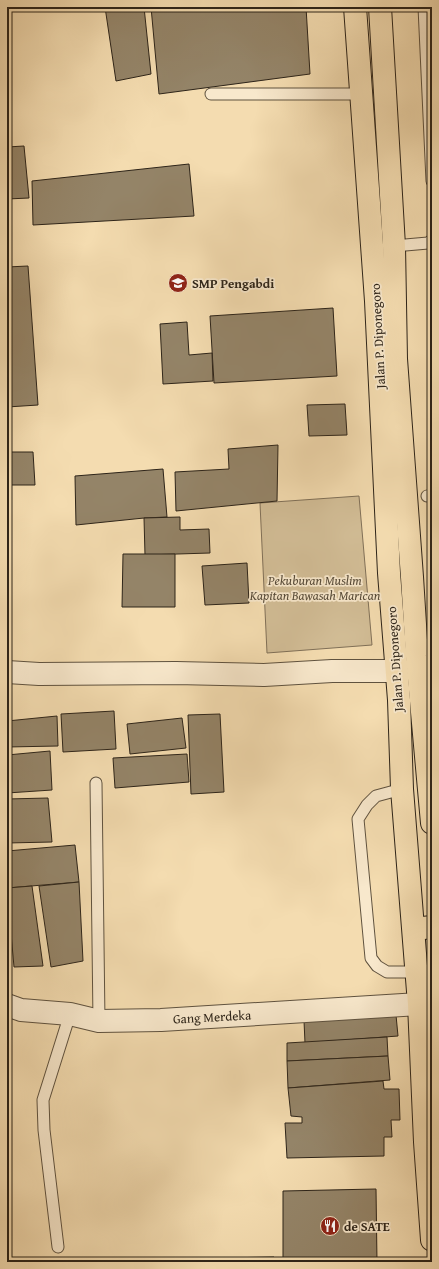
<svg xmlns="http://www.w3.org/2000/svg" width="439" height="1269" font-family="'Gentium Book Plus',serif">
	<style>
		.green { fill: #d2bd96; stroke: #807058 }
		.building { fill: #948468; stroke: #2d2419 }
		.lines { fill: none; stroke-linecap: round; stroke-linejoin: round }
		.service-casing { stroke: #5f523f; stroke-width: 13 }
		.minor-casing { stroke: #5f523f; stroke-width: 24 }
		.primary-casing { stroke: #2d2419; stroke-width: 24 }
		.service { stroke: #f8e8cc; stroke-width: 11 }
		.minor { stroke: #f8e8cc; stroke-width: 22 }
		.primary { stroke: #f4dcb0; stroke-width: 22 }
		.labels { text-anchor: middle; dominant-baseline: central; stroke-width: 3.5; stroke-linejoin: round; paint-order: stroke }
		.poi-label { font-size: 13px; font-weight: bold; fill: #2d2419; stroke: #f8e8cc; text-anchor: start }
		.street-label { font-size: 13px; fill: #2d2419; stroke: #f8e8cc }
		.park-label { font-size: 13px; font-style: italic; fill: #564a38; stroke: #f8e8cc }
	</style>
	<rect width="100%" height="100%" fill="#f4dcb0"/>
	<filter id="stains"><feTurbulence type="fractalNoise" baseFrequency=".005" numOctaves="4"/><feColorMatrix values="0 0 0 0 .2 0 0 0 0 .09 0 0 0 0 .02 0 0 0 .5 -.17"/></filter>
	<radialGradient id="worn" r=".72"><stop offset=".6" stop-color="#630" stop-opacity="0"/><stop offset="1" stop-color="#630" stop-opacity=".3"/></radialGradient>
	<!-- green -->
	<path class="green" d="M359,496l13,149 -105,8 -7,-150z"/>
	<!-- building -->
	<g class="building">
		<path d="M105,7h39l7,67 -35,7z"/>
		<path d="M151,7h155l4,67 -151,20z"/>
		<path d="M24,146l5,52 -22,1v-52z"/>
		<path d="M189,164l5,52 -161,9 -1,-44z"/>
		<path d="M28,266l10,139 -31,2v-140z"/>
		<path d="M333,308l4,68 -123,7 -4,-67z"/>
		<path d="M187,322l2,33 23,-2 1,28 -50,3 -3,-60z"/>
		<path d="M345,404l2,31 -38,1 -2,-31z"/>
		<path d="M278,445l-1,56 -101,10 -1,-39 54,-3 -1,-20z"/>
		<path d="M7,452h26l2,33h-28z"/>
		<path d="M163,469l4,48 -23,1 -68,7 -1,-49z"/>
		<path d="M180,517v13l29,-1 1,24 -65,2 -1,-37z"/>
		<path d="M123,554h52v53h-53z"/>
		<path d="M247,563l2,40 -44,2 -3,-39z"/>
		<path d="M114,711l2,38 -53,3 -2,-38z"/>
		<path d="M220,714l4,78 -33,2 -3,-79z"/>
		<path d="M57,716l1,30 -51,1v-26z"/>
		<path d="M182,718l4,30 -56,6 -3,-30z"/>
		<path d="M50,751l2,39 -45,3v-38z"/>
		<path d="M187,754l2,28 -74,6 -2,-30z"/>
		<path d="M48,798l4,44 -45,1v-44z"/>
		<path d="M75,845l4,37 -72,6v-37z"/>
		<path d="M79,882l4,79 -32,6 -12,-81z"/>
		<path d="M32,886l11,80 -29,1 -7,-79z"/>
		<path d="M396,1015l2,21 -93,7 -1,-22z"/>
		<path d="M387,1037l1,19 -101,5v-18z"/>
		<path d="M388,1056l2,24 -102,8 -1,-27z"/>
		<path d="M383,1081l1,8h15l1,31h-9l1,17h-8v19l-97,2 -2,-35h17v-6l-11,-1 -3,-28z"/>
		<path d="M376,1189l1,73h-94v-71z"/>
		<path d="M274,1257v5h-158v-2z"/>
	</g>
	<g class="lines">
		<!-- service casing -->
		<g class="service-casing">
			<g id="service">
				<path d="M424,7l8,174"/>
				<path d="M211,94h151"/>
				<path d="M394,246l34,-3 4,-3"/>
				<path d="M427,496l5,-1"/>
				<path d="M96,783l3,238"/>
				<path d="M402,789l-26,7 -9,9 -9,14 13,139 6,8 10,6h29"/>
				<path d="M58,1247l-14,-117 -1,-30 27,-86"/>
			</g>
		</g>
		<!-- minor casing -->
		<g class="minor-casing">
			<g id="minor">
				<path d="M7,672l32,2 137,-1 88,2 68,-4h65"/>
				<path d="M7,1005l14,5 49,4 29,7 62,-1 258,-16"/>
			</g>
		</g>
		<!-- primary casing -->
		<g class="primary-casing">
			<g id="primary">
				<path d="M355,7l21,294 13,272 10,127 3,89 17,215 6,138 7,98"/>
				<path d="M380,7l14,239 2,113 16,218 5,79 15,167"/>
				<path d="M414,929l18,-2"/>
			</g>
		</g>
		<!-- service -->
		<use href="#service" class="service"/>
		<!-- minor -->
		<use href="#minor" class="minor"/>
		<!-- primary -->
		<use href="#primary" class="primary"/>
	</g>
	<!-- icons -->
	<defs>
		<g id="school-disc" transform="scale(1)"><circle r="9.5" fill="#8f2418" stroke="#f8e8cc"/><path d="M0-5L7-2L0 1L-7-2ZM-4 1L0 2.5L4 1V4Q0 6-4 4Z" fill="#fff"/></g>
		<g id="restaurant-disc" transform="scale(1)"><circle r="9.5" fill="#8f2418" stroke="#f8e8cc"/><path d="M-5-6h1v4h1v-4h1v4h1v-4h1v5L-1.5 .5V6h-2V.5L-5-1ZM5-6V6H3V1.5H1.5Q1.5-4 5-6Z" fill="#fff"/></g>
	</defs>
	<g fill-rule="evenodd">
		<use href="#school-disc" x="178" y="283"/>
		<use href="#restaurant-disc" x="330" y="1226"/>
	</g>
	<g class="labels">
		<!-- poi labels -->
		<g class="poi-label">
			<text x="192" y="283">SMP Pengabdi</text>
			<text x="344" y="1226">de SATE</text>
		</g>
		<!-- street labels -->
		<g class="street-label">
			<text transform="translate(378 336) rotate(-93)">Jalan P. Diponegoro</text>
			<text transform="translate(395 659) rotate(-94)">Jalan P. Diponegoro</text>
			<text transform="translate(212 1017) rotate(-3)">Gang Merdeka</text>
		</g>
		<!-- park labels -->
		<g class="park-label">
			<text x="315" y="580">Pekuburan Muslim<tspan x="315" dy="15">Kapitan Bawasah Marican</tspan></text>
		</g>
	</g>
	<!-- margin -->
	<rect width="439" height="1269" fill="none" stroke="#f4dcb0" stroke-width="24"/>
	<rect x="8" y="8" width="423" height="1253" fill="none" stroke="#2d2419" stroke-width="2"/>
	<rect x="12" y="12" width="415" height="1245" fill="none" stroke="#2d2419"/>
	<rect width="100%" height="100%" filter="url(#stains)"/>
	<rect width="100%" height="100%" fill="url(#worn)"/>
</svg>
